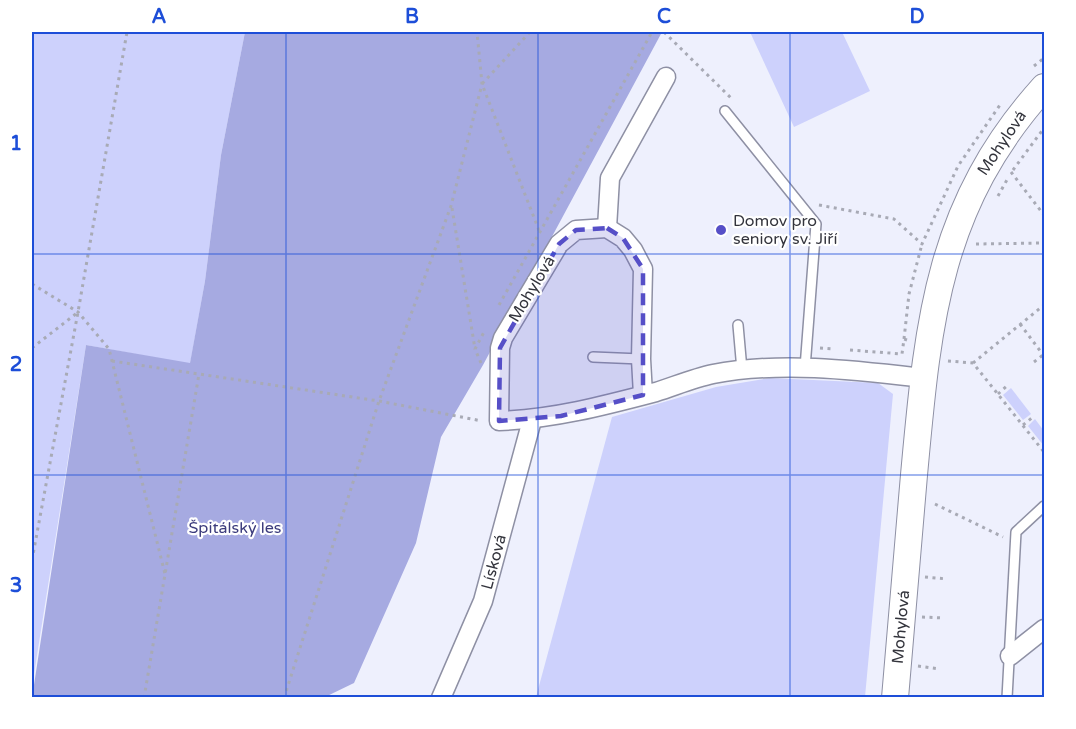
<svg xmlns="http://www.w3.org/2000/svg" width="1076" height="729" font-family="'Varela Round',sans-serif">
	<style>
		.green { fill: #cdd1fc }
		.forest { fill: #a6aae1 }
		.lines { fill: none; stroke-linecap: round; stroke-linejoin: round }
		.lane-casing { stroke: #8e90a4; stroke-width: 12 }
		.street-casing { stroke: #8e90a4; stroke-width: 21 }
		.secondary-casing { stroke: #8e90a4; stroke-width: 28 }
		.path { stroke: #a8aab5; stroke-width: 3; stroke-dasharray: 3 4.5; stroke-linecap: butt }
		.lane { stroke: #fff; stroke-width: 9 }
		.street { stroke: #fff; stroke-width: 18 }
		.secondary { stroke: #fff; stroke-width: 26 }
		.marked { fill: #564fc7; fill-opacity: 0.2; stroke: #564fc7; stroke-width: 4.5; stroke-dasharray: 12 8; stroke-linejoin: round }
		.grid { fill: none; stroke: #1d4ed8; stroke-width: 1.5; stroke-opacity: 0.55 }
		.poi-dot { fill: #564fc7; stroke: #fff; stroke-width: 2 }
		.labels { text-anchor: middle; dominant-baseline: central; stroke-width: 4.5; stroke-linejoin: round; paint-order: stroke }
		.street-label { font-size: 16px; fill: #33343c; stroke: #fff }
		.poi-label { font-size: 16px; fill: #33343c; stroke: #fff; text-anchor: start }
		.park-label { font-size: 16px; fill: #3b3b7c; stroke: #fff }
		.neatline { fill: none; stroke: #1d4ed8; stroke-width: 2 }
		.grid-label { font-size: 20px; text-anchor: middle; font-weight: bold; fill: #1d4ed8 }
	</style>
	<rect width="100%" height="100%" fill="#eef0fd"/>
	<!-- green -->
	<g class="green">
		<path d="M33,32h212l-24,123 -16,126 -15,83 -104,-19 -54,342z"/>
		<path d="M750,32h92l28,59 -76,36z"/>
		<path d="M770,378l108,5 15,11 -28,303h-329l76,-280 104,-30z"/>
		<path d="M1011,388l20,26 -8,6 -20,-25z"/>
		<path d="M1035,419l9,12v15l-16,-20z"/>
	</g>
	<!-- forest -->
	<path class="forest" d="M245,32h417l-179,333 -42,72 -25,106 -62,140 -31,15h-291l54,-353 104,18 15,-82 16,-126z"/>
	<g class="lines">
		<!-- lane casing -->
		<g class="lane-casing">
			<g id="lane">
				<path d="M725,111l91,113 -11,144"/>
				<path d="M738,325l4,45"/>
				<path d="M593,357l48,2"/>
				<path d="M1007,698l9,-166 28,-26"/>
			</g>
		</g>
		<!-- street casing -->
		<g class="street-casing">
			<g id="street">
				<path d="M607,228l3,-50 56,-101"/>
				<path d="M643,395l-2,-36 2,-90 -10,-19 -10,-12 -16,-10 -31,2 -17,14 -56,94 -3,10 -1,73c54,-2 104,-15 157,-29 19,-6 38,-14 57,-18 68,-13 141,-4 210,4"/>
				<path d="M1010,656l34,-27"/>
				<path d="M441,698l42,-97 49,-181"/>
			</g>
		</g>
		<!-- secondary casing -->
		<g class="secondary-casing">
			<path id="secondary" d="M895,698c6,-75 13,-149 19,-223 14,-152 23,-269 130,-388"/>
		</g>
		<!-- path -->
		<g class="path">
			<path d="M530,32l-48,52 58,149"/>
			<path d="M664,32l68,67"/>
			<path d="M1034,66l10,-8"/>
			<path d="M1013,170l31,-42"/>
			<path d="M1011,172l33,43"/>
			<path d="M998,196l10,-18"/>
			<path d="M819,205l75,14 28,25 36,-78 44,-64"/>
			<path d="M452,208l23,141"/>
			<path d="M976,244l68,-1"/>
			<path d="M32,284l46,28 31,37 56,225"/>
			<path d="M499,305l153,-273"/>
			<path d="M1020,324l24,32"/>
			<path d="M904,339l5,-45 13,-50"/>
			<path d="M32,348l45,-35"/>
			<path d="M820,348l14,1"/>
			<path d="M850,350l52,4 2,-15 3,1"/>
			<path d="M112,361l267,40 103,20"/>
			<path d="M948,361l25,2 71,89"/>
			<path d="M1034,362l9,-7"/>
			<path d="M481,363l-6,-14 9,-17"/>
			<path d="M973,363l71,-58"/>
			<path d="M998,394l10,-9"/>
			<path d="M1023,425l10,-8"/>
			<path d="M935,504l68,33"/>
			<path d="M32,560l46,-248 49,-280"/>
			<path d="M925,577l22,2"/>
			<path d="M922,617l22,1"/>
			<path d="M918,666l22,3"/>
			<path d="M144,698l55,-324"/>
			<path d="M284,698l95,-297 72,-195 31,-122 -5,-52"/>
		</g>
		<!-- lane -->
		<use href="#lane" class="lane"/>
		<!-- street -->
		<use href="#street" class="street"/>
		<!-- secondary -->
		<use href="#secondary" class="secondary"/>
	</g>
	<!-- marked area -->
	<path class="marked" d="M607,228l16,10 20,31v126l-82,21 -62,5 1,-73 59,-104 17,-14z"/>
	<!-- grid -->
	<path class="grid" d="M286,32v666M538,32v666M790,32v666M32,254h1012M32,475h1012"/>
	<!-- markers -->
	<circle class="poi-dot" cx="721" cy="230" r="6"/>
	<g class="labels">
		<!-- street labels -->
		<g class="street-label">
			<text transform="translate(1002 143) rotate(-56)">Mohylová</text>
			<text transform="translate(532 289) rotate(-59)">Mohylová</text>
			<text transform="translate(494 562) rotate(-75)">Lísková</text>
			<text transform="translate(901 627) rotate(-85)">Mohylová</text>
		</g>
		<!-- poi labels -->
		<g class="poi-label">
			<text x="733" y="221">Domov pro<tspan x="733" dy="18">seniory sv. Jiří</tspan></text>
		</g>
		<!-- park labels -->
		<g class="park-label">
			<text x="235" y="528">Špitálský les</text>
		</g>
	</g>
	<!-- border -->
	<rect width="1076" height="729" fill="none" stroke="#ffffff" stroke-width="66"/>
	<rect x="33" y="33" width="1010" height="663" class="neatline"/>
	<g class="grid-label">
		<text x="159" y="23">A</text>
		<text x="412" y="23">B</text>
		<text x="664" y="23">C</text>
		<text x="917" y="23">D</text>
		<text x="16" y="150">1</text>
		<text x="16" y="371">2</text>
		<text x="16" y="592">3</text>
	</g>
</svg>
